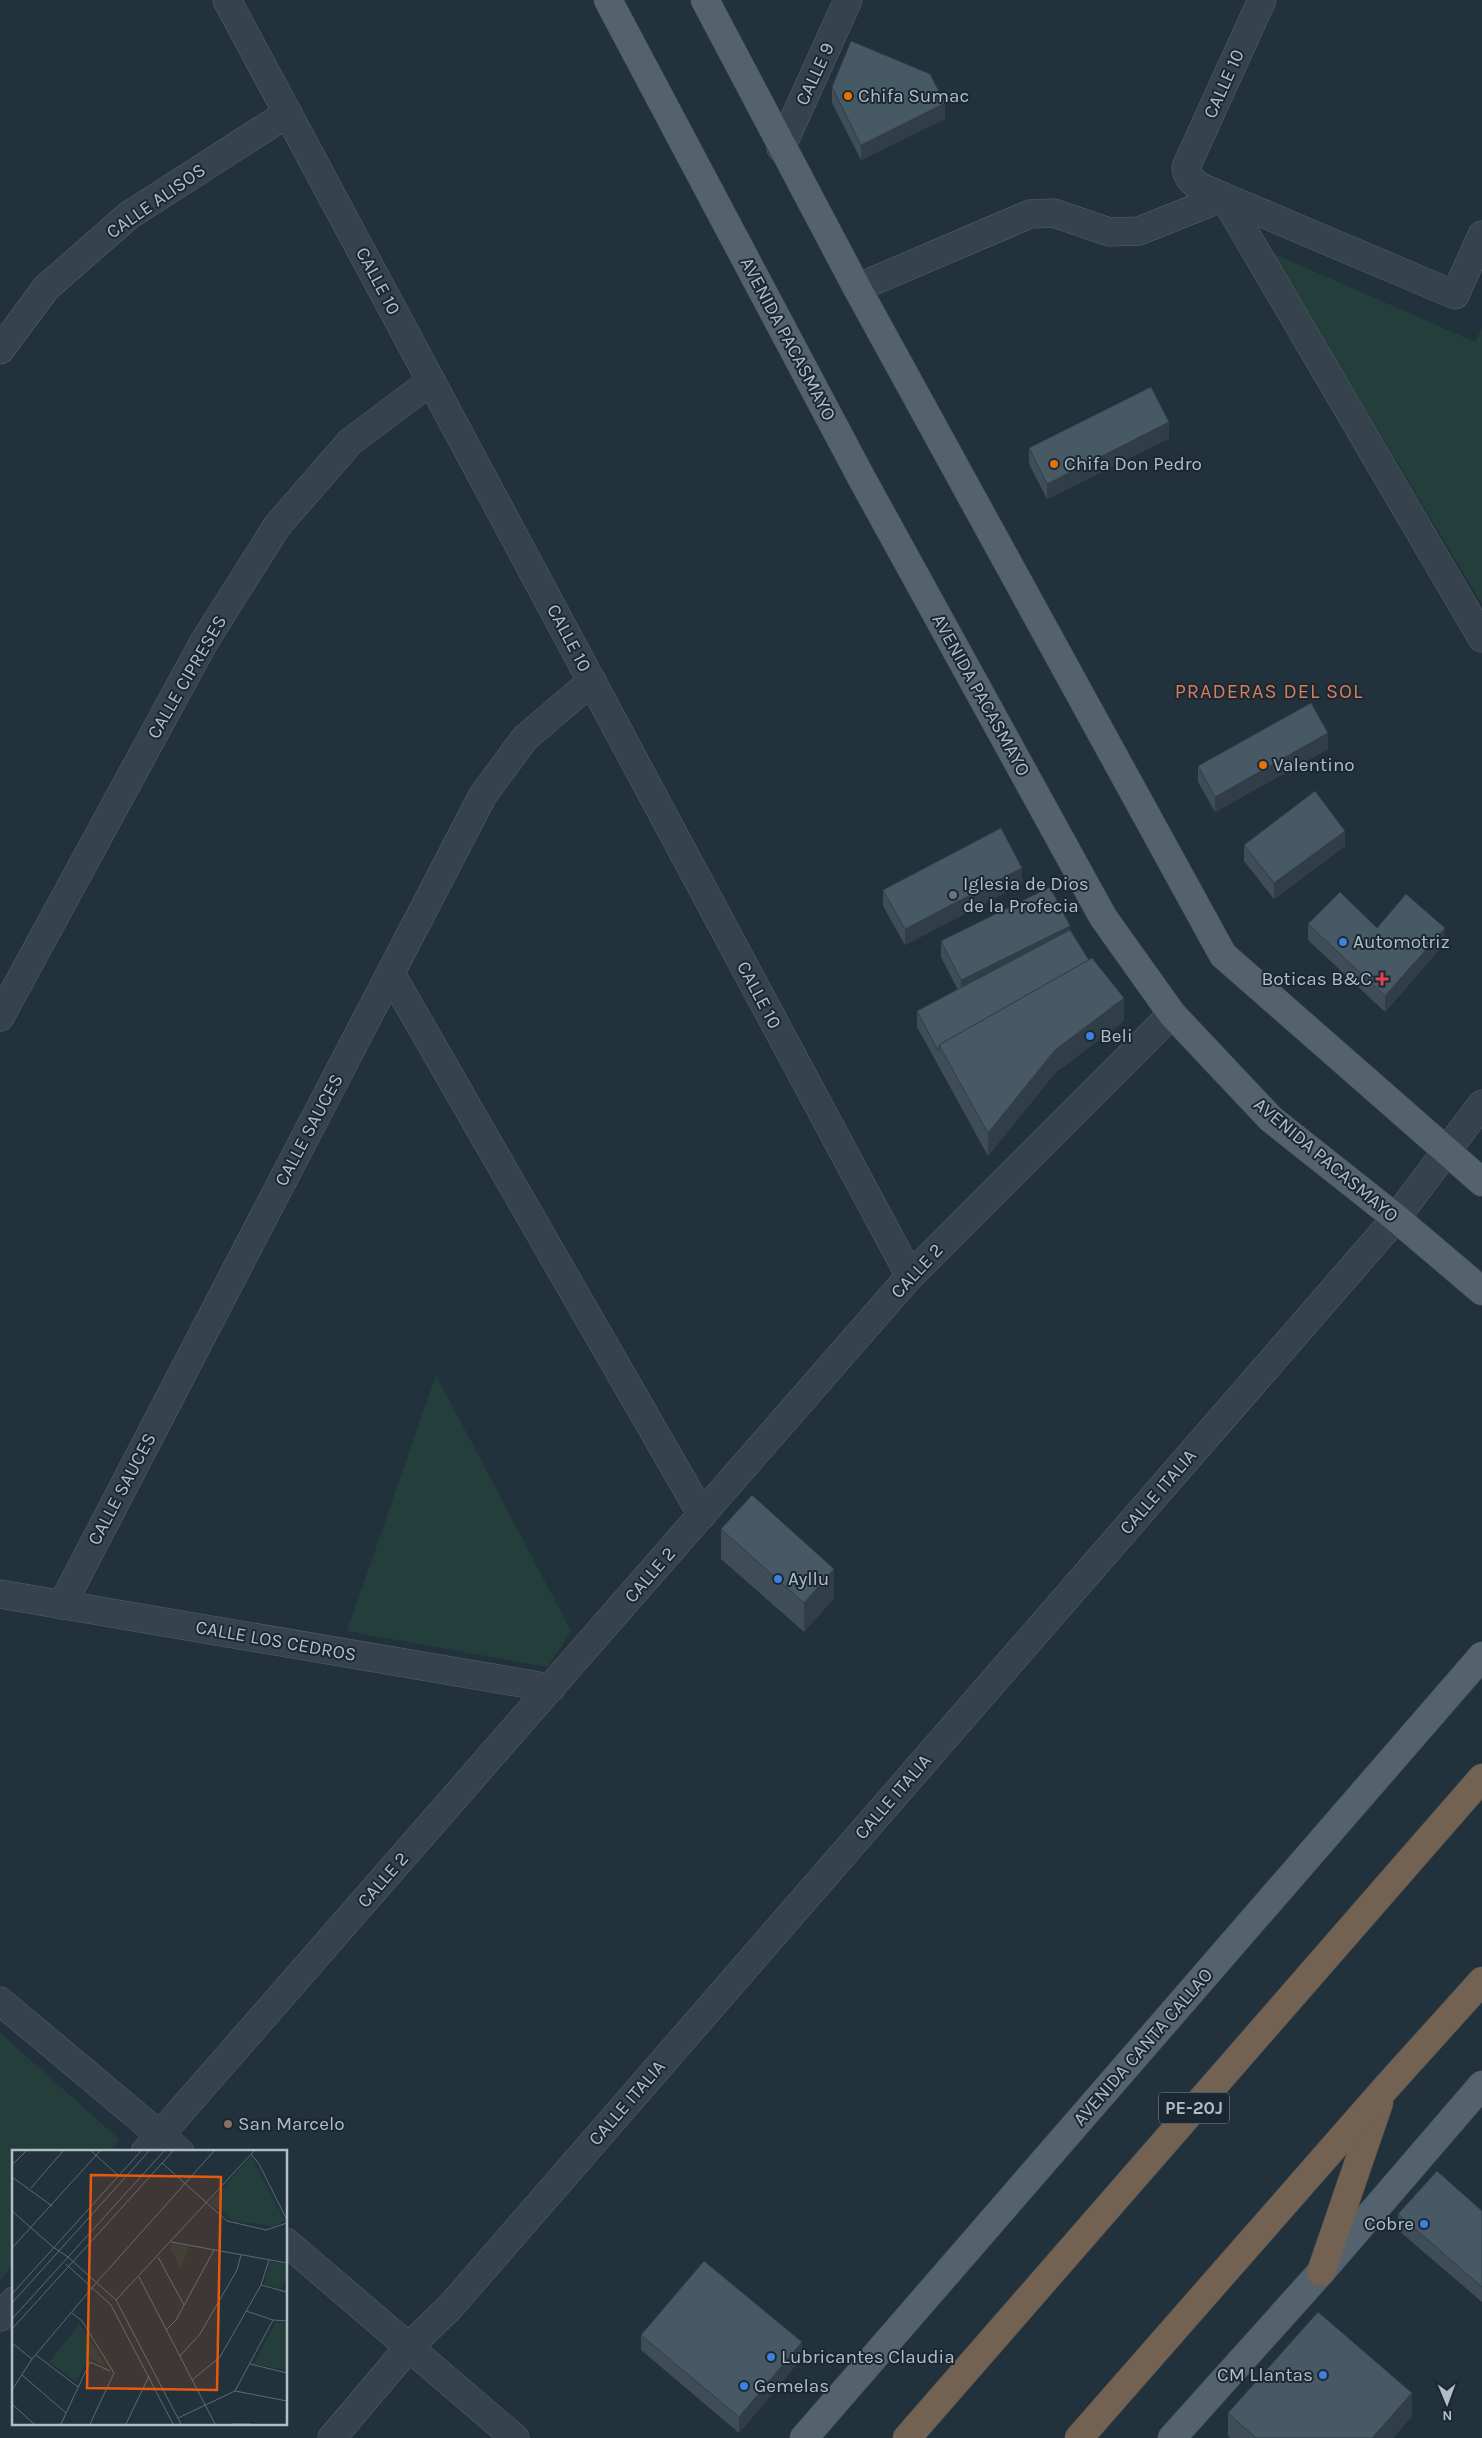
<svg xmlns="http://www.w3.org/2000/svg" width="1482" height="2438" font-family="Karla,sans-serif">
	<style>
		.green { fill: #243e3c }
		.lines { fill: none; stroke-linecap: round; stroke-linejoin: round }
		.minor-casing { stroke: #54616a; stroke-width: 29 }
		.major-casing { stroke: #424f58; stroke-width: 29 }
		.highway-casing { stroke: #414e57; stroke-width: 29 }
		.minor { stroke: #36434d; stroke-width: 28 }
		.major { stroke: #54626d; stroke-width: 28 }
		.highway { stroke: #736152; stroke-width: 28 }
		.wall { fill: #3e4d58 }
		.shaded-wall { fill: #323e47 }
		.building { fill: #485966; stroke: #323e47 }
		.food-dot { fill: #e8710a; stroke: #1b2831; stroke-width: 2 }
		.worship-dot { fill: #6b7280; stroke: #1b2831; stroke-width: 2 }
		.shop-dot { fill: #3f7fe0; stroke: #1b2831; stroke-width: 2 }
		.health-dot { fill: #e0444e; stroke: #1b2831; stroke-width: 2 }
		.education-dot { fill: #8d6e63; stroke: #1b2831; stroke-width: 2 }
		.labels { text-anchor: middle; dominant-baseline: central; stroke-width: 4; stroke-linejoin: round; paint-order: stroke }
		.shield { fill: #1b2831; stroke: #84919b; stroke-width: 1 }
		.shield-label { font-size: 18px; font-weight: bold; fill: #b1bec8 }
		.street-label { font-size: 19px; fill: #b1bec8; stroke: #1b2831 }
		.poi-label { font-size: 19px; fill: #b1bec8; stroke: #1b2831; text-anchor: start }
		.neighbourhood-label { font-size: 20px; letter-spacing: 1px; fill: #d87e5c; stroke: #1b2831 }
		.inset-road { fill: none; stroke: #5b6a75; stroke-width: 1 }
		.view { fill: #e8590c; fill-opacity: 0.15; stroke: #e8590c; stroke-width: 2.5 }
		.inset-edge { fill: none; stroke: #b1bec8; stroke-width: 2.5 }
	</style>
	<rect width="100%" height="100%" fill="#22323d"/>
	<!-- green -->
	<g class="green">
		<path d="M1272,253l203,89 7,-14v276z"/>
		<path d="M436,1375l135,256 -23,36 -201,-36z"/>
		<path d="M0,2033l119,106 -11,13h-94v111l-14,17z"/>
	</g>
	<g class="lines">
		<!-- minor casing -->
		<g class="minor-casing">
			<g id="minor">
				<path d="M227,0l683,1276"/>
				<path d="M1262,0l-76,167c1,19 23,23 38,30l258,441"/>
				<path d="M781,148l67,-148"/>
				<path d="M857,288l173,-74 24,-1 55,19 30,-1 85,-34 231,98 27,-60"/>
				<path d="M0,350l46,-62 82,-72 160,-103"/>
				<path d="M391,974l311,541"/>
				<path d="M0,1017l204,-375 73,-116 73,-84 81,-61"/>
				<path d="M0,1594l551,94"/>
				<path d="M62,1605l421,-810 42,-57 67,-57"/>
				<path d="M0,2001l180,151"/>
				<path d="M145,2152l765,-876 262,-262"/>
				<path d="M286,2242l229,196"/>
				<path d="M0,2317l14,-16"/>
				<path d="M332,2438l78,-92 41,-40 945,-1088 86,-114"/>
			</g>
		</g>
		<!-- major casing -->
		<g class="major-casing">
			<g id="major">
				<path d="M608,0l253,477 242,440 69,97 99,105 125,99 86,73"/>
				<path d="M705,0l152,288 366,667 259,227"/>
				<path d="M804,2438l678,-782"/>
				<path d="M1172,2438l149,-166 161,-187"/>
			</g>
		</g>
		<!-- highway casing -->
		<g class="highway-casing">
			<g id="highway">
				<path d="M1321,2272l58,-169"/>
				<path d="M907,2438l575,-660"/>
				<path d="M1079,2438l304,-347 99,-110"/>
			</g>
		</g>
		<!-- minor -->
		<use href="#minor" class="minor"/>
		<!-- major -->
		<use href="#major" class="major"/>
		<!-- highway -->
		<use href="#highway" class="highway"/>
	</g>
	<!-- wall -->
	<g class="wall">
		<path d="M832,87l113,32 -84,41 -29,-57z"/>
		<path d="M1169,438l-122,61 -18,-35v-16z"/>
		<path d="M1328,749l-113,63 -17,-30v-16z"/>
		<path d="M1244,845l101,1 -71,53 -30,-38z"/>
		<path d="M1022,884l-117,61 -22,-39v-16z"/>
		<path d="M1308,924l69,4 68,15 -60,69 -77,-72z"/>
		<path d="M1070,930l54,91 -69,52 -67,83 -71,-129v-16l41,-21 -17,-33v-16z"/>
		<path d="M721,1529l113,69 -30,34 -83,-73z"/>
		<path d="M1482,2211v91l-84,-72v-16z"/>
		<path d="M641,2335l161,23 -63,75 -98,-83z"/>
		<path d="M1228,2413l184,3 -19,22h-163l-2,-2z"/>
	</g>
	<!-- shaded-wall -->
	<g class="shaded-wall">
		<path d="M945,103v16l-84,41v-15z"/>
		<path d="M1169,422v16l-122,61v-15z"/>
		<path d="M1328,733v16l-113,63v-15z"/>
		<path d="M1345,831v15l-71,53v-16z"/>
		<path d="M1022,868v16l-117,61v-16z"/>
		<path d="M1070,926v16l-109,54v-16z"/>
		<path d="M1445,928v15l-60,69v-16z"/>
		<path d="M1124,998v23l-69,52 -67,83v-23l67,-83z"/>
		<path d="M834,1569v29l-30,34v-29z"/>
		<path d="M802,2342v16l-63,75v-16z"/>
		<path d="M1412,2393v23l-19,22h-21z"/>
	</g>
	<!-- building -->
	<g class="building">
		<path d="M851,41l79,33 15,29 -84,42 -29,-58z"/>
		<path d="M1151,387l18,35 -122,62 -18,-36z"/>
		<path d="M1311,703l17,30 -113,64 -17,-31z"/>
		<path d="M1315,791l30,40 -71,52 -30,-38z"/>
		<path d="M1001,828l21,40 -117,61 -22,-39z"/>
		<path d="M1050,887l20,39 -109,54 -20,-39z"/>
		<path d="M1340,892l37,36 29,-34 39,34 -60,68 -77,-72z"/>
		<path d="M1070,930l19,30 -150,85v7l-22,-41z"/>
		<path d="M1092,958l32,40 -69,52 -67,83 -49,-88z"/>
		<path d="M752,1495l82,74 -30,34 -83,-74z"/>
		<path d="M1437,2171l45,40v76l-84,-73z"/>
		<path d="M704,2261l98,81 -63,75 -98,-82z"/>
		<path d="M1318,2312l94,81 -40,45h-116l-28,-25z"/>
	</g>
	<!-- markers -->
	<g class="food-dot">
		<circle cx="848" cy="96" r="5"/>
		<circle cx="1054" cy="464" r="5"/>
		<circle cx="1263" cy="765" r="5"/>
	</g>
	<circle class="worship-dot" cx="953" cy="895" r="5"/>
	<g class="shop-dot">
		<circle cx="1343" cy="942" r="5"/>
		<circle cx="1090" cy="1036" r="5"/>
		<circle cx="778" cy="1579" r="5"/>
		<circle cx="1424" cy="2224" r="5"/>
		<circle cx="771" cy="2357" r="5"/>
		<circle cx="1323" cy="2375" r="5"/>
		<circle cx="744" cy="2386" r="5"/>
	</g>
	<path class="health-dot" d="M1379.5 971.5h5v5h5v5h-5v5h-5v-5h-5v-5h5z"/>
	<circle class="education-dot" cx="228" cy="2124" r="5"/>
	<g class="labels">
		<!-- shield labels -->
		<rect class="shield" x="1159" y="2092.5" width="70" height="31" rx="4"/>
		<g class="shield-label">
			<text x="1194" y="2108">PE-20J</text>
		</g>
		<!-- street labels -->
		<g class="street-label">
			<text transform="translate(815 74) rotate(-65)">CALLE 9</text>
			<text transform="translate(1224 84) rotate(-66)">CALLE 10</text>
			<text transform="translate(156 201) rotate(-35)">CALLE ALISOS</text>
			<text transform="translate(378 281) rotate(62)">CALLE 10</text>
			<text transform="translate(788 339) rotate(62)">AVENIDA PACASMAYO</text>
			<text transform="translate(569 638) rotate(62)">CALLE 10</text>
			<text transform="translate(187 677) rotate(-60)">CALLE CIPRESES</text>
			<text transform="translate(981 695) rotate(61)">AVENIDA PACASMAYO</text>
			<text transform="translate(759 995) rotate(62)">CALLE 10</text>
			<text transform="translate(309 1130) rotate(-62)">CALLE SAUCES</text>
			<text transform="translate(1326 1160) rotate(40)">AVENIDA PACASMAYO</text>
			<text transform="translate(917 1271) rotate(-47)">CALLE 2</text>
			<text transform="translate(122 1489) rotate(-62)">CALLE SAUCES</text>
			<text transform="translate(1158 1492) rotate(-49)">CALLE ITALIA</text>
			<text transform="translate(650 1575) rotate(-49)">CALLE 2</text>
			<text transform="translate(276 1641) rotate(10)">CALLE LOS CEDROS</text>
			<text transform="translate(893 1797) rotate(-49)">CALLE ITALIA</text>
			<text transform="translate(383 1880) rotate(-49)">CALLE 2</text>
			<text transform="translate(1143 2047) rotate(-49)">AVENIDA CANTA CALLAO</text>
			<text transform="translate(627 2103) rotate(-49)">CALLE ITALIA</text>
		</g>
		<!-- poi labels -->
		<g class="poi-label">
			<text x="858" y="96">Chifa Sumac</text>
			<text x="1064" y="464">Chifa Don Pedro</text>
			<text x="1273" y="765">Valentino</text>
			<text x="963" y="884">Iglesia de Dios<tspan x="963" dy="22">de la Profecia</tspan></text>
			<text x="1353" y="942">Automotriz</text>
			<text x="1372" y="979" text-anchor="end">Boticas B&amp;C</text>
			<text x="1100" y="1036">Beli</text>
			<text x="788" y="1579">Ayllu</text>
			<text x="238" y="2124">San Marcelo</text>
			<text x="1414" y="2224" text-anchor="end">Cobre</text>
			<text x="781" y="2357">Lubricantes Claudia</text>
			<text x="1313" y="2375" text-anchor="end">CM Llantas</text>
			<text x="754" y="2386">Gemelas</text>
		</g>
		<!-- neighbourhood labels -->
		<g class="neighbourhood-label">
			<text x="1269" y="691">PRADERAS DEL SOL</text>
		</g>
	</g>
	<!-- overview -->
	<g transform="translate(12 2150)">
		<rect width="275" height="275" fill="#22323d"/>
		<path d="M239,6l34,65 -12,5 -39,-5 -24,-18zM160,94l17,3 -8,22 -11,-22zM258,112l17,3v12l-6,11 -17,-4zM264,172l11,1v47l-33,-6zM68,174l26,42 -17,-8 -13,24 -27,-20z" fill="#243e3c"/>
		<path class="inset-road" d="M79,1l27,24M239,4l8,10 28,56M150,13l65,58 39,9 21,-7M0,15l14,-14M0,27l40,29M19,38l32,-37M0,61l41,36M159,92l116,21M41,97l15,10 48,43 65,124M0,98l88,-97M146,107l26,48M54,114l45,41 62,119M127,127l76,147M249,135l26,7M0,144l129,-143M104,150l138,-149M0,153l137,-152M234,161l27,9 14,1M60,163l10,8 32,52 -24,51M0,169l152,-168M0,179l161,-178M154,180l10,-10 38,-70M0,193l20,16M24,205l42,32M168,206l20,-22 37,-64 4,-15M238,214l37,9M10,225l44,38M180,230l28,-23 41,-72 8,-25M0,240l20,-31 65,-77 117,-131M223,241l38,-71M0,254l22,20M166,268l57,-27 52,10M49,274l29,-62 20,9M114,274l23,-48M220,274h18"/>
		<path class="view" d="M79,25l130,2 -4,213 -130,-2z"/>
		<rect width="275" height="275" class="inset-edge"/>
	</g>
	<!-- north arrow -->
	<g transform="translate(1447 2403) rotate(179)" stroke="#1b2831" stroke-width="4" paint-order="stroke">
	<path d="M0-4L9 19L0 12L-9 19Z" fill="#b1bec8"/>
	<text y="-8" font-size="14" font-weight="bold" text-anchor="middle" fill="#b1bec8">N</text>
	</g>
</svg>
